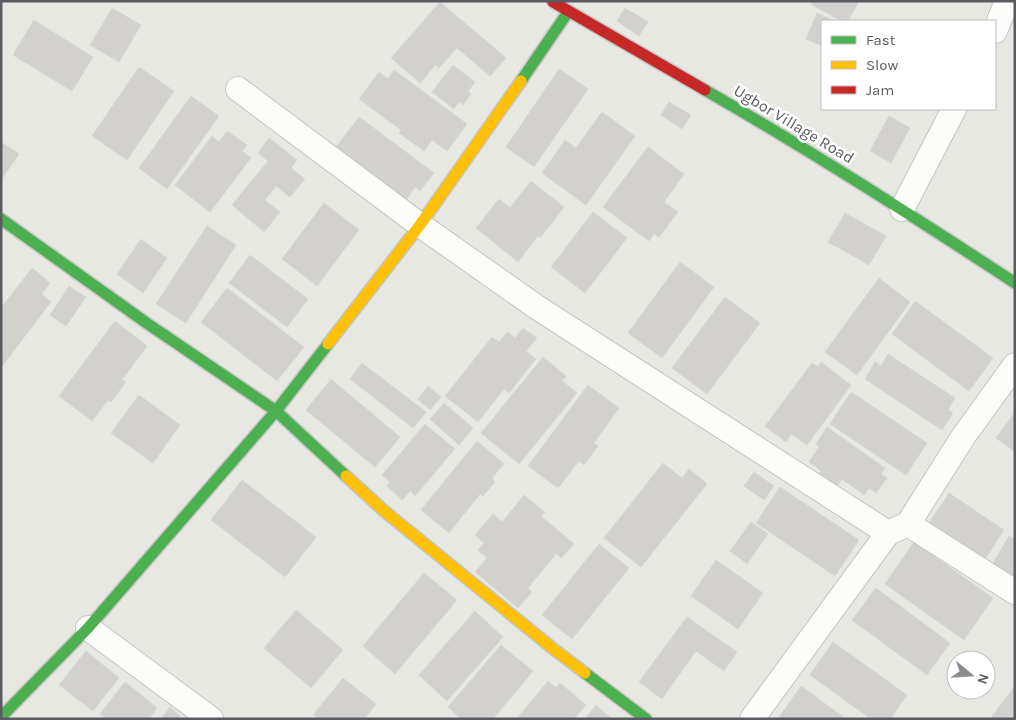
<svg xmlns="http://www.w3.org/2000/svg" width="1016" height="720" font-family="Karla,sans-serif">
	<style>
		.building { fill: #d2d1ce; stroke: #d8d7d2 }
		.lines { fill: none; stroke-linecap: round; stroke-linejoin: round }
		.street-casing { stroke: #c5c5c3; stroke-width: 26 }
		.fast-casing { stroke: #c5c5c4; stroke-width: 14 }
		.slow-casing { stroke: #c5c5c4; stroke-width: 14 }
		.jam-casing { stroke: #c5c5c4; stroke-width: 14 }
		.street { stroke: #fcfcfb; stroke-width: 24 }
		.fast { stroke: #4caf50; stroke-width: 11 }
		.slow { stroke: #ffc107; stroke-width: 11 }
		.jam { stroke: #c62828; stroke-width: 11 }
		.labels { text-anchor: middle; dominant-baseline: central; stroke-width: 5; stroke-linejoin: round; paint-order: stroke }
		.street-label { font-size: 16px; fill: #595b60; stroke: #fff }
	</style>
	<rect width="100%" height="100%" fill="#e8e8e3"/>
	<!-- building -->
	<g class="building">
		<path d="M813,1h46l-11,20h-7l-30,-17z"/>
		<path d="M440,2l66,56 -16,18 -33,-28 -18,20 -4,-3 -15,18 -29,-25z"/>
		<path d="M112,8l29,17 -22,37 -29,-17z"/>
		<path d="M625,8l23,14 -9,14 -22,-15z"/>
		<path d="M817,13l17,8h-12v25l-16,-7z"/>
		<path d="M34,20l59,37 -21,34 -59,-36z"/>
		<path d="M453,65l22,17 -7,9 3,3 -8,11 -4,-3 -5,7 -22,-17z"/>
		<path d="M139,67l35,24 -47,69 -35,-24z"/>
		<path d="M559,69l29,20 -54,78 -28,-20z"/>
		<path d="M394,70l73,54 -20,27 -15,-11 -8,11 -25,-18 2,-3 -42,-31 20,-27 9,7z"/>
		<path d="M191,96l28,20 -52,73 -28,-21z"/>
		<path d="M669,102l22,13 -9,14 -21,-14z"/>
		<path d="M602,112l33,24 -49,69 -44,-32 23,-33 11,8z"/>
		<path d="M889,116l21,12 -19,35 -21,-12z"/>
		<path d="M359,117l75,56 -14,18 -5,-4 -9,13 -70,-53z"/>
		<path d="M227,131l20,14 -5,6 9,7 -41,54 -35,-27 37,-49 7,6z"/>
		<path d="M269,138l28,22 -6,8 14,11 -15,18 -14,-11 -11,14 15,12 -16,20 -32,-27 36,-44 -10,-8z"/>
		<path d="M1,142l18,12 -18,26z"/>
		<path d="M648,147l36,27 -20,28 14,10 -19,25 -5,-3 -5,7 -46,-34z"/>
		<path d="M531,181l33,26 -24,31 -2,-2 -20,26 -42,-34 23,-29 11,9z"/>
		<path d="M324,203l35,27 -42,56 -35,-27z"/>
		<path d="M593,212l34,26 -42,55 -34,-26z"/>
		<path d="M845,213l41,23 -17,29 -41,-23z"/>
		<path d="M207,226l29,19 -50,78 -30,-19z"/>
		<path d="M141,239l26,19 -24,35 -26,-19z"/>
		<path d="M250,255l58,44 -21,28 -58,-44z"/>
		<path d="M680,262l34,25 -52,71 -34,-25z"/>
		<path d="M32,268l18,15 -8,11 9,8 -48,63 -2,-2v-55z"/>
		<path d="M879,278l31,24 -53,73 -32,-23z"/>
		<path d="M69,286l17,11 -20,29 -16,-11z"/>
		<path d="M227,288l77,59 -27,34 -76,-59z"/>
		<path d="M725,297l35,26 -53,71 -35,-26z"/>
		<path d="M915,301l78,57 -24,33 -77,-57z"/>
		<path d="M115,321l32,25 -25,34 4,2 -15,20 -3,-2 -16,21 -33,-25z"/>
		<path d="M523,328l14,10 -11,13 10,8 -27,34 -5,-4 -26,33 -33,-26 47,-59 7,5 9,-10 7,6z"/>
		<path d="M888,354l67,44 -7,12 5,3 -11,17 -77,-51 10,-17 6,4z"/>
		<path d="M543,357l23,19 -4,5 15,12 -58,71 -38,-31z"/>
		<path d="M821,362l30,23 -44,60 -16,-11 -5,8 -21,-16 47,-63 6,4z"/>
		<path d="M362,363l64,49 -13,16 -63,-49z"/>
		<path d="M331,379l69,58 -25,30 -69,-57z"/>
		<path d="M588,385l31,23 -25,35 4,3 -14,19 -5,-4 -21,27 -30,-22z"/>
		<path d="M428,386l13,11 -11,13 -12,-11z"/>
		<path d="M851,392l76,51 -21,32 -76,-51z"/>
		<path d="M139,395l41,30 -27,38 -42,-30z"/>
		<path d="M444,403l29,25 -14,17 -29,-26z"/>
		<path d="M1015,412v40l-19,-14z"/>
		<path d="M425,424l30,25 -40,47 -5,-5 -8,9 -15,-14 3,-4 -8,-7z"/>
		<path d="M827,427l58,41 -4,6 6,4 -11,15 -7,-5 -5,7 -22,-16 -5,7 -18,-13 2,-2 -12,-9 10,-15 -3,-3z"/>
		<path d="M477,441l27,23 -12,14 3,4 -12,14 -3,-2 -31,39 -28,-23z"/>
		<path d="M663,463l19,15 7,-9 18,15 -66,83 -37,-29z"/>
		<path d="M754,472l20,14 -10,14 -20,-14z"/>
		<path d="M242,480l74,57 -31,40 -74,-57z"/>
		<path d="M780,487l79,53 -24,36 -79,-53z"/>
		<path d="M949,493l55,37 -21,32 -55,-37z"/>
		<path d="M524,495l21,17 -4,4 33,28 -13,14 -5,-4 -28,34 4,4 -14,16 -43,-36 12,-14 -9,-8 6,-7 -9,-8 18,-21 9,8z"/>
		<path d="M751,522l17,12 -21,30 -17,-13z"/>
		<path d="M1009,536l6,3v41l-24,-14z"/>
		<path d="M914,542l79,56 -29,42 -79,-56z"/>
		<path d="M599,544l30,24 -57,71 -30,-24z"/>
		<path d="M716,560l47,33 -25,36 -47,-33z"/>
		<path d="M424,573l33,27 -62,74 -32,-28z"/>
		<path d="M876,588l74,55 -23,32 -75,-55z"/>
		<path d="M296,610l47,40 -32,38 -47,-40z"/>
		<path d="M475,611l28,26 -56,64 -28,-26z"/>
		<path d="M687,617l50,35 -13,19 -28,-20 -34,48 -23,-17z"/>
		<path d="M833,642l74,53 -17,24h-19l-61,-44z"/>
		<path d="M501,645l32,26 -40,48h-32l-13,-12z"/>
		<path d="M86,651l33,27 -26,33 -34,-26z"/>
		<path d="M343,678l33,26 -12,15h-46l-5,-4z"/>
		<path d="M548,681l8,7 4,-5 26,22 -12,14h-57z"/>
		<path d="M125,682l32,26 -8,11h-43l-6,-5z"/>
		<path d="M801,686l45,33h-68z"/>
		<path d="M1015,686v33h-25z"/>
		<path d="M596,705l16,14h-27z"/>
		<path d="M596,706l15,13h-26z"/>
		<path d="M170,707l10,9 -2,3h-17z"/>
	</g>
	<g class="lines">
		<!-- street casing -->
		<g class="street-casing">
			<g id="street">
				<path d="M995,31l12,-30"/>
				<path d="M238,89l182,136 118,83 350,225"/>
				<path d="M902,209l52,-100"/>
				<path d="M908,524l107,68"/>
				<path d="M88,628l123,91"/>
				<path d="M752,719l136,-186 20,-9 55,-87 52,-72"/>
			</g>
		</g>
		<!-- fast casing -->
		<g class="fast-casing">
			<g id="fast">
				<path d="M521,81l47,-69"/>
				<path d="M705,90c106,61 208,126 310,193"/>
				<path d="M1,219l147,105 128,87 70,65"/>
				<path d="M585,673l61,46"/>
				<path d="M1,717l87,-89 188,-217 52,-67"/>
			</g>
		</g>
		<!-- slow casing -->
		<g class="slow-casing">
			<g id="slow">
				<path d="M328,344l92,-119 101,-144"/>
				<path d="M346,476l37,34 168,137 34,26"/>
			</g>
		</g>
		<!-- jam casing -->
		<g class="jam-casing">
			<path id="jam" d="M553,2l152,88"/>
		</g>
		<!-- street -->
		<use href="#street" class="street"/>
		<!-- fast -->
		<use href="#fast" class="fast"/>
		<!-- slow -->
		<use href="#slow" class="slow"/>
		<!-- jam -->
		<use href="#jam" class="jam"/>
	</g>
	<g class="labels">
		<!-- street labels -->
		<g class="street-label">
			<text transform="translate(794 124) rotate(31)">Ugbor Village Road</text>
		</g>
	</g>
	<!-- border -->
	<rect width="1016" height="720" fill="none" stroke="#595b60" stroke-width="5"/>
	<!-- legend -->
	<rect x="821" y="20" width="175" height="90" fill="#ffffff" stroke="#bdbdbf"/>
	<rect x="831" y="36" width="25" height="8" fill="#4caf50" stroke="#bdbdbf"/>
	<text x="866" y="45" font-size="15" fill="#595b60">Fast</text>
	<rect x="831" y="61" width="25" height="8" fill="#ffc107" stroke="#bdbdbf"/>
	<text x="866" y="70" font-size="15" fill="#595b60">Slow</text>
	<rect x="831" y="86" width="25" height="8" fill="#c62828" stroke="#bdbdbf"/>
	<text x="866" y="95" font-size="15" fill="#595b60">Jam</text>
	<!-- north arrow -->
	<g transform="translate(971 675) rotate(108)"><circle r="24" fill="#ffffff" stroke="#bdbdbf"/>
	<path d="M0-4L9 19L0 12L-9 19Z" fill="#8b8c8e"/>
	<text y="-8" font-size="14" font-weight="bold" text-anchor="middle" fill="#595b60">N</text>
	</g>
</svg>
